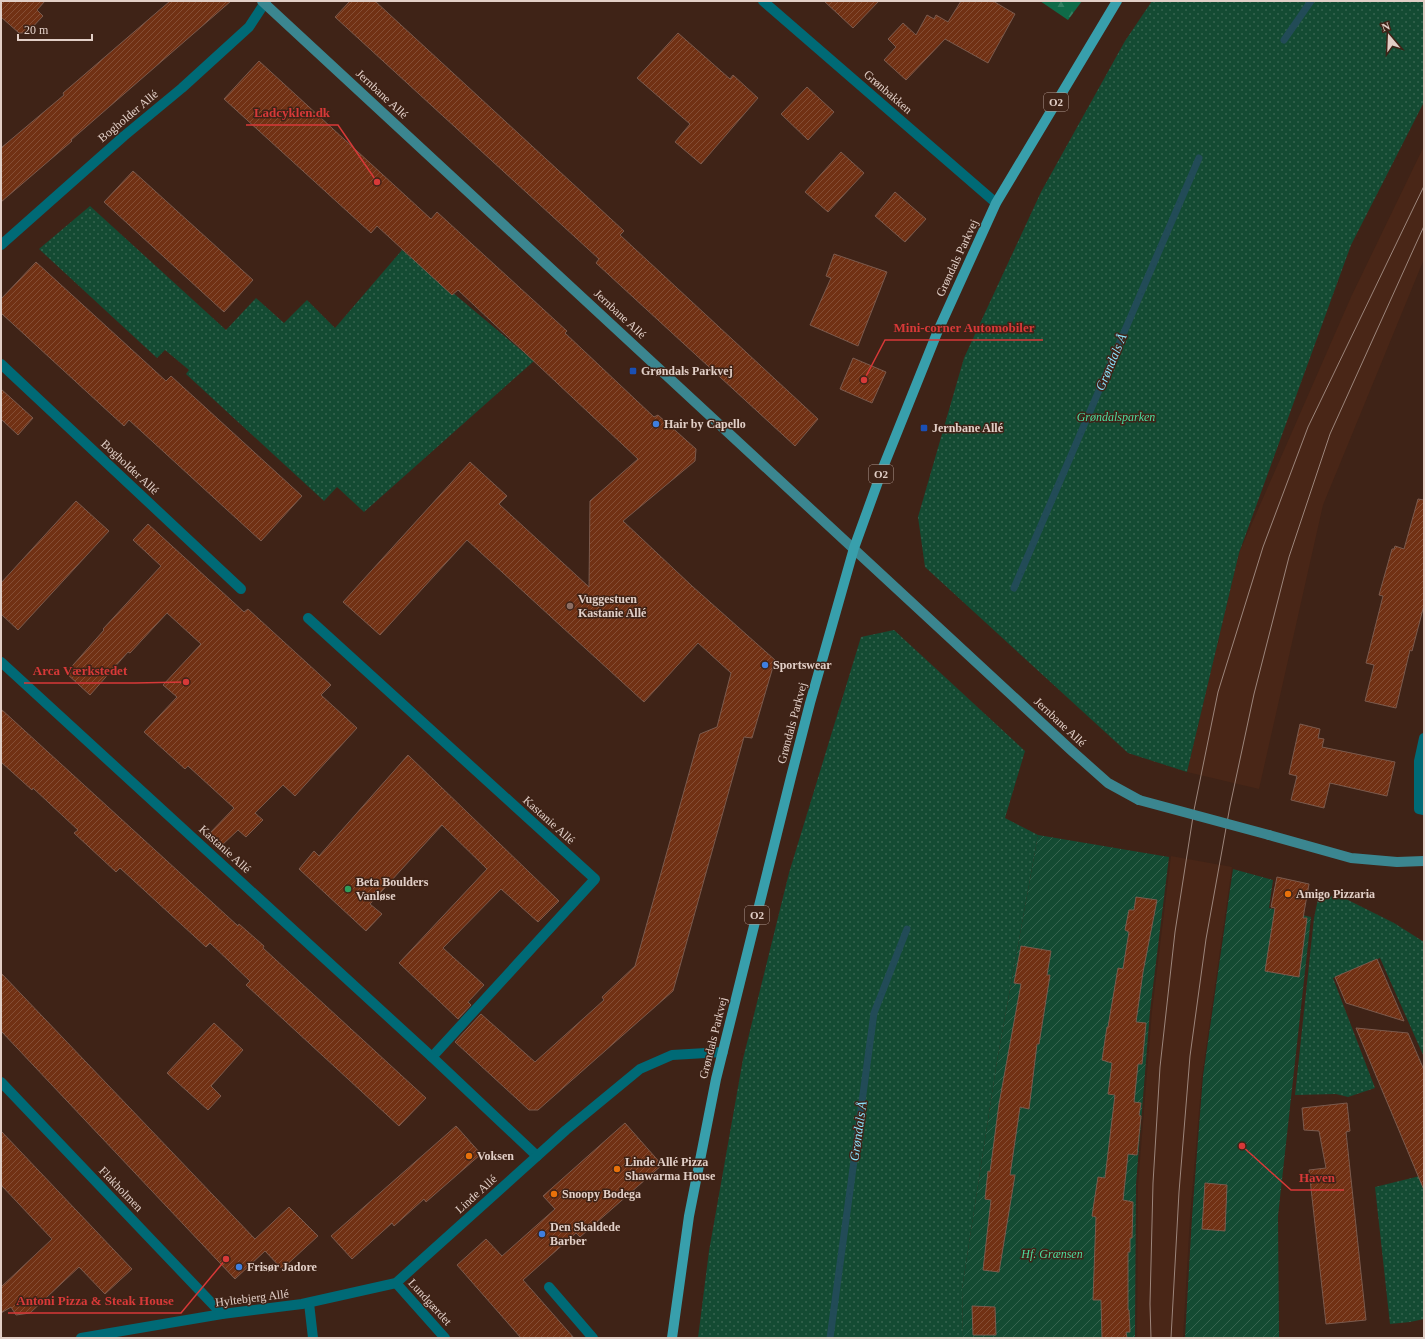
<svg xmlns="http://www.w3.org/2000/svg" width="1425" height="1339" font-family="Georgia,serif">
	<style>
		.built { fill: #492617 }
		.forest { fill: url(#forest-firs) }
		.park { fill: url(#park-dots) }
		.garden { fill: url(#garden-furrows) }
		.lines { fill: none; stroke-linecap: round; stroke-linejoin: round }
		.stream { stroke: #224b57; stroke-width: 7 }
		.building { fill: url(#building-hatch); stroke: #7b5a4d }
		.street { stroke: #006a76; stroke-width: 10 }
		.secondary { stroke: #3b8690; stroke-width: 10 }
		.primary { stroke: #389fac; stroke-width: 10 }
		.tram { stroke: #9c857b; stroke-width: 1 }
		.secondary-bridge { stroke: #3b8690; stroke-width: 10 }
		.transit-dot { fill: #1a4fb4; stroke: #3f2317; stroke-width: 1.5 }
		.shop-dot { fill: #3f7fe0; stroke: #3f2317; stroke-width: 1.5 }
		.education-dot { fill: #8d6e63; stroke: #3f2317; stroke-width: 1.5 }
		.leisure-dot { fill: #2e9e5b; stroke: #3f2317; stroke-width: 1.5 }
		.food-dot { fill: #e8710a; stroke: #3f2317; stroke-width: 1.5 }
		.labels { text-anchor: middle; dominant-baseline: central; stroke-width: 3; stroke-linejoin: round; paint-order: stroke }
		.shield { fill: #3f2317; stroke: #b19b92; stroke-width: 1 }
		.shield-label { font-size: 11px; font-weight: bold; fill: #e2cfc7 }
		.street-label { font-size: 12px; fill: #e2cfc7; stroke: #3f2317 }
		.poi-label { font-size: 12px; font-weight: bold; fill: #e2cfc7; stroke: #3f2317; text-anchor: start }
		.park-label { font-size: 12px; font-style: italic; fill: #4bde9f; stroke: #3f2317 }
		.water-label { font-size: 13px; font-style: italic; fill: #8be3ff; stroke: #3f2317 }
		.leader { fill: none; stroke: #d73938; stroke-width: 1.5 }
		.callout-dot { fill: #d73938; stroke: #3f2317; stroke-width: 1.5 }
		.callout-label { font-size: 13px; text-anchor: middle; font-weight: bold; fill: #d73938; stroke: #3f2317; stroke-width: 3; stroke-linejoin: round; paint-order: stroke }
	</style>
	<defs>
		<pattern id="forest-firs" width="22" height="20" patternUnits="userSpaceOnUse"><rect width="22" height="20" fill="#0f6b48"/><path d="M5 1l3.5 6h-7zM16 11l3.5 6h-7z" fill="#327f61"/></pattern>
		<pattern id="park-dots" width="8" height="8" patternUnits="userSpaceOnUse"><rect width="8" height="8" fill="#144b33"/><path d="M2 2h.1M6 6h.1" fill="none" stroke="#36644f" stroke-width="1.8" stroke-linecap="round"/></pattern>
		<pattern id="garden-furrows" width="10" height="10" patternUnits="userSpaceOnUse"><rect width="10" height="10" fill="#144b33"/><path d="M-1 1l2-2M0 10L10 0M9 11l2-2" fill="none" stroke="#36644f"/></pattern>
		<pattern id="building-hatch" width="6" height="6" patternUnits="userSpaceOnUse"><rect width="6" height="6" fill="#713114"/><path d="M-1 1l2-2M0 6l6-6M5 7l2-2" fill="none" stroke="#854e35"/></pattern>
	</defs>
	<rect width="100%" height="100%" fill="#3f2317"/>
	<!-- built -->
	<g class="built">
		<path d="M1424,146v113l-101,246 -64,284 -72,-17 52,-219 112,-256z"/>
		<path d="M1171,856l61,11 -30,209 -12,141 -7,121h-46l1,-153 14,-174z"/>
	</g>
	<!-- forest -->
	<path class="forest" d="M1040,1h42l-14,19z"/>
	<!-- park -->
	<g class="park">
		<path d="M1152,1h272v101l-73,143 -112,308 -52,219 -59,-19 -203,-186 -7,-50 46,-159 77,-166 84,-151z"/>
		<path d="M90,206l136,124 30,-32 28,25 23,-23 28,28 67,-78 132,111 -170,151 -27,-25 -13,14 -138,-127 3,-4 -24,-20 -8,8 -118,-109z"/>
		<path d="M894,630l131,121 -20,67 33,17 -41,226 -35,228 1,49h-265l11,-87 34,-192 46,-186 72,-236z"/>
		<path d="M1319,894l27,5 48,24 30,19v115l-44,-99 -47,20 42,110 -27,9 -12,-3 -41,1 19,-177z"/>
		<path d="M1424,1175v144l-14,3 -20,2 -15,-137z"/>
	</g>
	<!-- garden -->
	<g class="garden">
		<path d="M1038,835l131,22 -19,154 -14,173 -1,154h-172l-1,-49 35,-228z"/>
		<path d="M1233,869l40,11 -4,28 42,9 -33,299 1,122h-94l7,-121 11,-141z"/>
	</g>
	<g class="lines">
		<!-- stream -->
		<g class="stream">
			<path d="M1284,40l27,-39"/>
			<path d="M1014,588l185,-430"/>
			<path d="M830,1338l44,-325 33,-84"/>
		</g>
	</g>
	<!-- building -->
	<g class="building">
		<path d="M1,1h44l-8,9 6,6 -16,17h-8l-18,-16z"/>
		<path d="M170,1h61l-160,139 1,1 -71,61v-54l63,-53 -1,-2z"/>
		<path d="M350,1h25l249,230 -4,4 198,184 -23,27 -199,-183 3,-4 -264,-242z"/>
		<path d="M824,1h55l-26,27z"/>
		<path d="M961,1h32l22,13 -27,49 -43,-24 -39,41 -22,-20 12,-13 -8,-8 15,-16 13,12 11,-20 7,4 2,-4 12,7z"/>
		<path d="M678,33l52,46 3,-4 25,23 -57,66 -26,-22 15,-18 -53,-46z"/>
		<path d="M259,61l172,158 6,-7 130,119 -2,2 89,84 4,-2 38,34 -1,12 -72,60 69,65 83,74 -23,78 -8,-1 -71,254 -135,119h-9l-74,-68 26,-28 54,48 69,-62 -2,-3 33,-31 65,-232 17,-7 14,-54 -33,-30 -54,59 -177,-162 -87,95 -37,-33 127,-140 37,34 -8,8 90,83 1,-86 48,-42 -180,-169 -6,5 -75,-69 -6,7 -147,-134z"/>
		<path d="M807,87l27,25 -26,28 -27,-26z"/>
		<path d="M841,152l23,21 -36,39 -23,-20z"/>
		<path d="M133,171l120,109 -29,32 -120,-110z"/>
		<path d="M895,192l31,27 -21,23 -30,-26z"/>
		<path d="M834,254l53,18 -29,74 -48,-21 21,-47 -5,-2z"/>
		<path d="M36,262l130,119 5,-5 131,120 -41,45 -132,-121 -5,6 -123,-113v-14z"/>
		<path d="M853,358l33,14 -14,31 -32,-14z"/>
		<path d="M1,389l32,29 -15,17 -17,-16z"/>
		<path d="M1418,499l6,1v105l-12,46 -2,-1 -14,58 -31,-7 9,-36 -8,-2 17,-67 -4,-1 13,-46h2l1,-3 9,3z"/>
		<path d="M76,501l33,30 -91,99 -17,-16v-31z"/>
		<path d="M148,524l96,88 4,-3 83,76 -10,10 36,33 -62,68 -12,-11 -28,28 8,7 -17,17 -8,-7 -18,17 -12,-12 26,-27 -46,-42 -3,3 -41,-37 33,-35 -14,-12 38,-41 -34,-31 -37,40 -2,-1 -38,43 -24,-22 38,-43 -1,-1 58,-63 -28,-26z"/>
		<path d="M1,709l237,217 1,-2 25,22 -1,2 163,150 -27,28 -153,-141 4,-4 -40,-38 -4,4 -86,-79 -4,4 -42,-39 4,-3 -45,-42 -1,2 -31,-28z"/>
		<path d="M1300,724l20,5 -2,9 6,1 -2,8 73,15 -8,34 -57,-13 -6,25 -33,-8 6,-24 -8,-2z"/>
		<path d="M408,755l151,146 -21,21 -37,-33 -58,59 41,37 -16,17 3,3 -13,14 -59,-56 88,-94 -45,-44 -72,79 12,10 -16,17 -67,-62 15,-18 5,5z"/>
		<path d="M1277,877l32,7 -6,34h4l-8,59 -34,-6 10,-63 -4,-1z"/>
		<path d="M1136,897l21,3 -14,72 -7,50 10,1 -4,41h-4l-4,38 7,1 -2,12 2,1 -4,39 -9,-1 -5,46 10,2 -1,36h-2v14h-2v58h1l1,22h-4l1,6h-25l-1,-38h-8l3,-83 -4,-1 6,-39 7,1 10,-83 -7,-1 4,-31 -10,-3 5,-33h1l10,-59 5,1 3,-19 3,-18 -4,-2 4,-20h5z"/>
		<path d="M1021,946l30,5 -4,24h3l-11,69h-2l-8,65 -9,-2 -10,68h5l-16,97 -16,-2 8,-70 -6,-1 3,-28 2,1 9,-68 22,-120 -7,-1z"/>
		<path d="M1377,959l27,62 -58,-18 -11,-26z"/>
		<path d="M1,973l254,266 34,-32 29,29 -36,33 -17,-18 -30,28 -234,-248z"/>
		<path d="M214,1023l29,27 -32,36 10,10 -13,14 -41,-37z"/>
		<path d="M1356,1028l52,5 16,37v120z"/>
		<path d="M1347,1103l3,28 -4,1 20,188 -40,4 -17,-154 17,-2 -7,-37 -15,-1 -2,-22z"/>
		<path d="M625,1123l37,42 -82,72 -4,-4 -53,47 51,58h-53l-64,-73 29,-26 16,17 53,-47 -12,-13z"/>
		<path d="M456,1126l25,28 -55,48 -2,-3 -30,27 -2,-3 -40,36 -21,-23z"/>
		<path d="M1,1131l131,138 -27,25 -26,-27 -49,46 -14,2 -5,-8 -10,6v-26l51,-48 -51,-54z"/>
		<path d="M1205,1183l22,2 -2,46 -23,-2z"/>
		<path d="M972,1306l23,1 1,28h-23z"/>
	</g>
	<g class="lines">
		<!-- street -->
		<g class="street">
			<path d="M763,1l233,202"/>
			<path d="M1,245l123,-109 58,-48 67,-61 17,-26"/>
			<path d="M1,364l240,225"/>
			<path d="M308,618l287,261 -163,178"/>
			<path d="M1,662l431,395 105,99"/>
			<path d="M1424,738l-5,23v48l5,1"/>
			<path d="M1,1082l221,232"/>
			<path d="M396,1283l49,55"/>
			<path d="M549,1287l44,51"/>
			<path d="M309,1303l4,35"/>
			<path d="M81,1338l141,-24 80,-10 94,-21 170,-153 74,-61 32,-14 51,-3"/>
		</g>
		<!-- secondary -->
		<g class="secondary">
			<path d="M262,1l810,750 36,32 31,17"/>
			<path d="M1269,835l82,23 46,4 27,-1"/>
		</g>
		<!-- primary -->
		<path class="primary" d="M672,1338l17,-122 27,-137 75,-302 19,-74 44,-155 30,-83 53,-132 59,-130 121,-202"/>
		<!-- tram -->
		<g class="tram">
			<path d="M1151,1338l-1,-34 3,-121 7,-116 15,-135 19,-122 24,-118 45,-145 45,-120 116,-241"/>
			<path d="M1171,1338l8,-146 11,-136 16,-117 24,-133 24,-112 35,-137 41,-123 94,-208"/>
		</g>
		<!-- secondary-bridge -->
		<path class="secondary-bridge" d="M1139,800l130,35"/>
	</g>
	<!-- markers -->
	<g class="transit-dot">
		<rect x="629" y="367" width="8" height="8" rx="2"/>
		<rect x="920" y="424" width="8" height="8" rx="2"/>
	</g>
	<g class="shop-dot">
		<circle cx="656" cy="424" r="4"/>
		<circle cx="765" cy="665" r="4"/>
		<circle cx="542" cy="1234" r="4"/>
		<circle cx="239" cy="1267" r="4"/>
	</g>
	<circle class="education-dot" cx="570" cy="606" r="4"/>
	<circle class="leisure-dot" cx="348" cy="889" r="4"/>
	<g class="food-dot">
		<circle cx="1288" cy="894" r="4"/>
		<circle cx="469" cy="1156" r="4"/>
		<circle cx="617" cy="1169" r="4"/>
		<circle cx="554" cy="1194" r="4"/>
	</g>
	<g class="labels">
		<!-- shield labels -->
		<g class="shield">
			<rect x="1044" y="93" width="24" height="18" rx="3"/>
			<rect x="869" y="465" width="24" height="18" rx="3"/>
			<rect x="745" y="906" width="24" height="18" rx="3"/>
		</g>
		<g class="shield-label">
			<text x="1056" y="102">O2</text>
			<text x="881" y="474">O2</text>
			<text x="757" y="915">O2</text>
		</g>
		<!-- street labels -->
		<g class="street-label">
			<text transform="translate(888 92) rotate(41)">Grønbakken</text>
			<text transform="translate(382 94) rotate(43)">Jernbane Allé</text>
			<text transform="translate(128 116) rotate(-40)">Bogholder Allé</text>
			<text transform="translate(957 258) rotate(-65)">Grøndals Parkvej</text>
			<text transform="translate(620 314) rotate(43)">Jernbane Allé</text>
			<text transform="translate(130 467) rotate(43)">Bogholder Allé</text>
			<text transform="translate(1060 722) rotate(43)">Jernbane Allé</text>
			<text transform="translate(792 723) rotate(-75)">Grøndals Parkvej</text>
			<text transform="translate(549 820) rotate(42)">Kastanie Allé</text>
			<text transform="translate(225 849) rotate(42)">Kastanie Allé</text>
			<text transform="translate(713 1038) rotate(-76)">Grøndals Parkvej</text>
			<text transform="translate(121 1189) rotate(46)">Flakholmen</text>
			<text transform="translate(476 1194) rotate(-42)">Linde Allé</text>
			<text transform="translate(252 1298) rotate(-7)">Hyltebjerg Allé</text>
			<text transform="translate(430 1302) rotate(48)">Lundgærdet</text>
		</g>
		<!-- poi labels -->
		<g class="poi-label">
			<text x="641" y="371">Grøndals Parkvej</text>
			<text x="664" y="424">Hair by Capello</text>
			<text x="932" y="428">Jernbane Allé</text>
			<text x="578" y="599">Vuggestuen<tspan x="578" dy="14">Kastanie Allé</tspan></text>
			<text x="773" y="665">Sportswear</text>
			<text x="356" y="882">Beta Boulders<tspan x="356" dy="14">Vanløse</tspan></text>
			<text x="1296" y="894">Amigo Pizzaria</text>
			<text x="477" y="1156">Voksen</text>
			<text x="625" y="1162">Linde Allé Pizza<tspan x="625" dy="14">Shawarma House</tspan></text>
			<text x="562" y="1194">Snoopy Bodega</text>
			<text x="550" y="1227">Den Skaldede<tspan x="550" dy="14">Barber</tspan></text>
			<text x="247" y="1267">Frisør Jadore</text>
		</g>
		<!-- park labels -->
		<g class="park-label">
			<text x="1116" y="417">Grøndalsparken</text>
			<text x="1052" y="1254">Hf. Grænsen</text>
		</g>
		<!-- water labels -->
		<g class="water-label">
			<text transform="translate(1111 362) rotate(-67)">Grøndals Å</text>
			<text transform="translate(858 1131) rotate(-82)">Grøndals Å</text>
		</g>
	</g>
	<!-- callouts -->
	<path class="leader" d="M377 182L338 125H246M864 380L885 340H1043M186 682L135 683H24M1242 1146L1291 1190H1344M226 1259L181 1313H8"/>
	<g class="callout-dot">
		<circle cx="377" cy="182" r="4"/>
		<circle cx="864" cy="380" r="4"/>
		<circle cx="186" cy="682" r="4"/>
		<circle cx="1242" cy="1146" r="4"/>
		<circle cx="226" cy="1259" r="4"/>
	</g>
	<g class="callout-label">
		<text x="292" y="117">Ladcyklen.dk</text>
		<text x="964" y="332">Mini-corner Automobiler</text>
		<text x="80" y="675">Arca Værkstedet</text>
		<text x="1317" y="1182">Haven</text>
		<text x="95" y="1305">Antoni Pizza &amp; Steak House</text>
	</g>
	<!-- border -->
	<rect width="1425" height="1339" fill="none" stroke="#e2cfc7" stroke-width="4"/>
	<!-- north arrow -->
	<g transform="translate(1389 36) rotate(341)" stroke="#3f2317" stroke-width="3" paint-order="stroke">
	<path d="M0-3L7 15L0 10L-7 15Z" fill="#e2cfc7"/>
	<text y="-6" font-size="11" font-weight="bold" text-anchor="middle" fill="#e2cfc7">N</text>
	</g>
	<!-- scale -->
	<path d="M18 34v6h74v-6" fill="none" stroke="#e2cfc7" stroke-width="2"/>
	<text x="24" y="34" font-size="12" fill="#e2cfc7" stroke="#3f2317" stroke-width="3" paint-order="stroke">20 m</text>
</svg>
